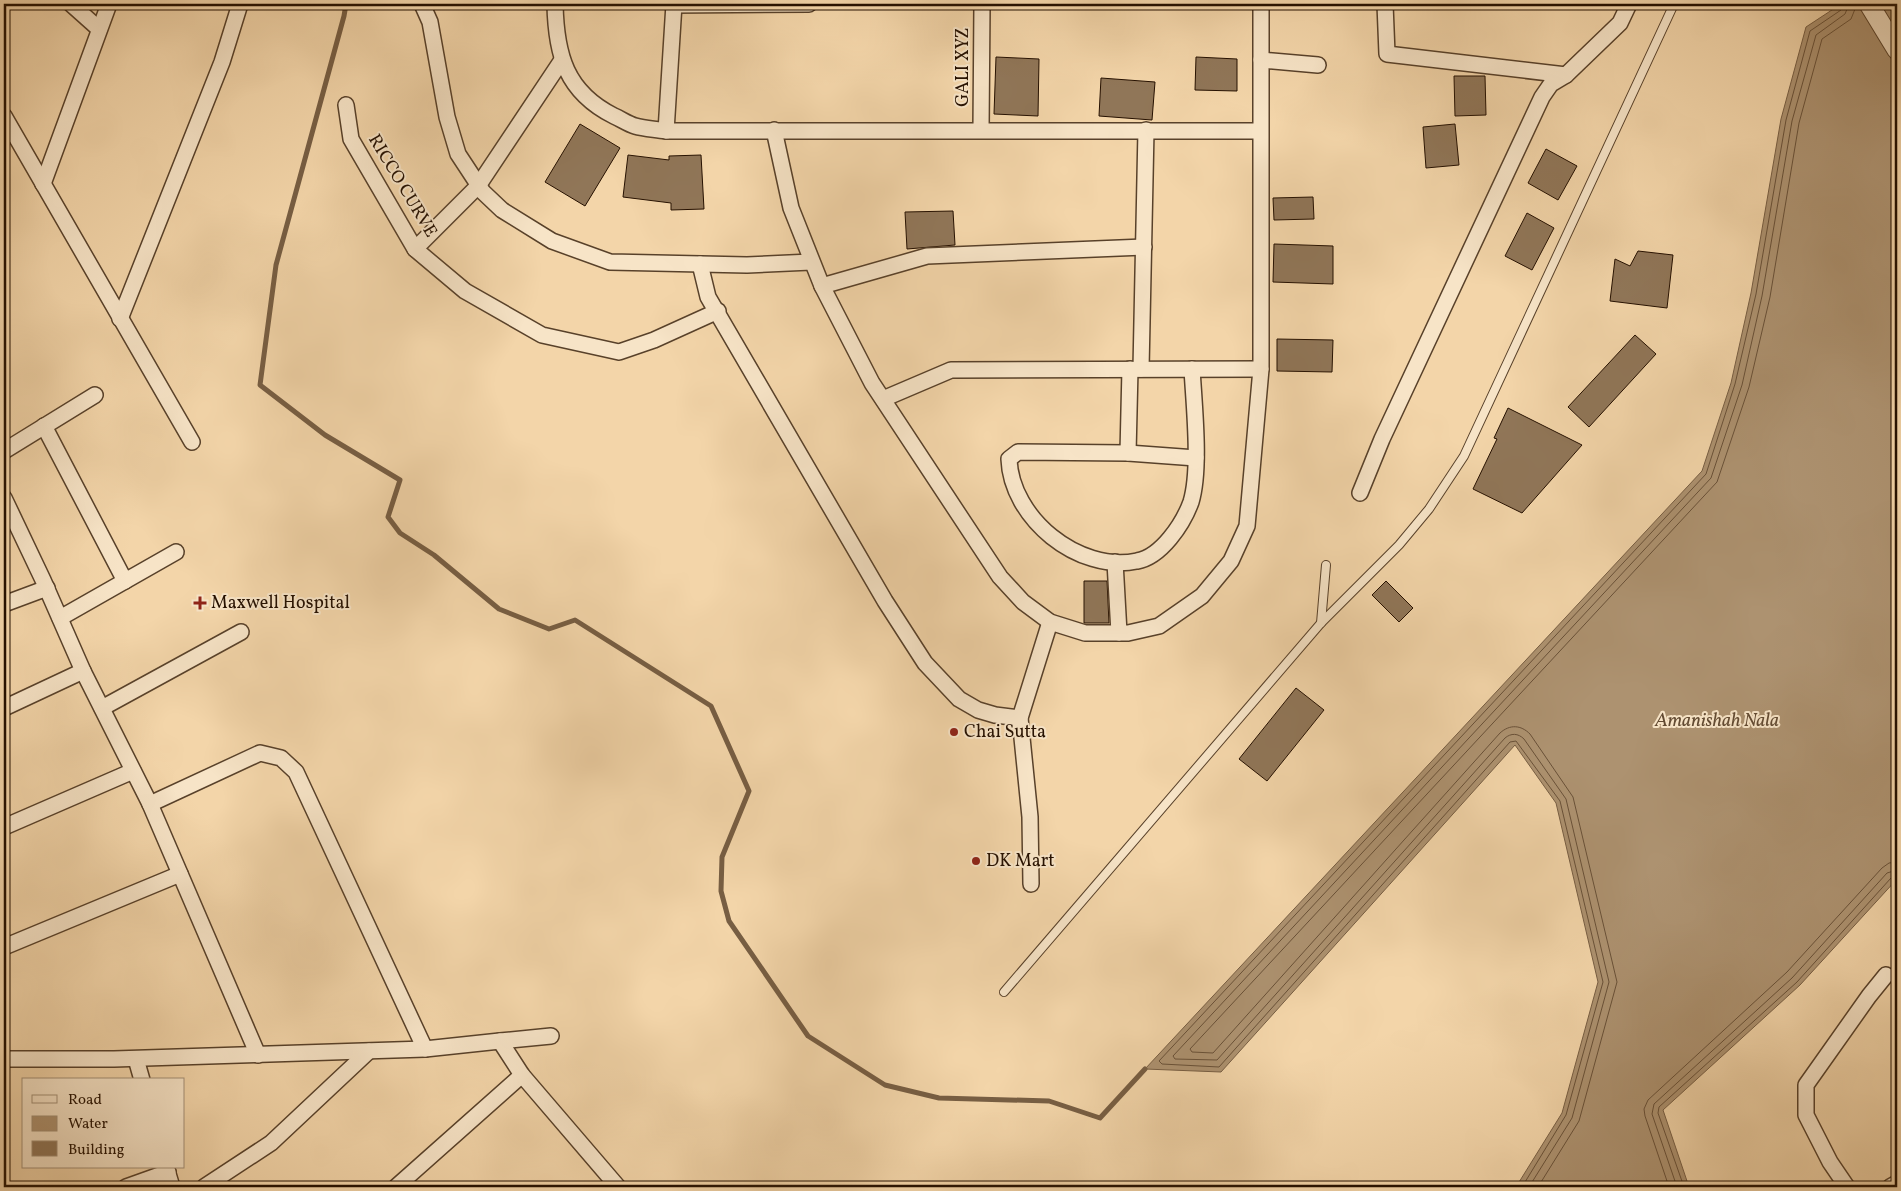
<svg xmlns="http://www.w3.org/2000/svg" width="1901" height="1191" font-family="Vollkorn,serif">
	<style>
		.water { fill: #ad9270; stroke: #775e43 }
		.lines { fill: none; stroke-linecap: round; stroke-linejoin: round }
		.shore { stroke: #695138; stroke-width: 1 }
		.stream { stroke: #775e43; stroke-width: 5 }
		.building { fill: #907658; stroke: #251000 }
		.service-casing { stroke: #58412a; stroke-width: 10 }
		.minor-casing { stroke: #58412a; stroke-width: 18 }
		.tertiary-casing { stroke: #58412a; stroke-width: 21 }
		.service { stroke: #f7e4c7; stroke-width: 8 }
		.minor { stroke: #f7e4c7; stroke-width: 15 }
		.tertiary { stroke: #f7e4c7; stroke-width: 19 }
		.poi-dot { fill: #8f2418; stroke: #f7e4c7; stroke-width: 2 }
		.labels { text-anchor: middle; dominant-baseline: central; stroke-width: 4; stroke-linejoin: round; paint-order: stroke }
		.street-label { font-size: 18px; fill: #251000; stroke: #f7e4c7 }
		.poi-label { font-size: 18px; fill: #251000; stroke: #f7e4c7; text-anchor: start }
		.water-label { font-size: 19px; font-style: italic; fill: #624a32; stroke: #f7e4c7 }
	</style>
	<rect width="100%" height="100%" fill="#f3d5a9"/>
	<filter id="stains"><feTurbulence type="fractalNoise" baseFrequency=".004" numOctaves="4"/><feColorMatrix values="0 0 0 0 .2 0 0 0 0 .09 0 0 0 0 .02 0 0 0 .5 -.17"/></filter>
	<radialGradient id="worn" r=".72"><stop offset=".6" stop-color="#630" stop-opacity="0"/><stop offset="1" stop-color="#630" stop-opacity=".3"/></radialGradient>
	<!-- water -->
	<path class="water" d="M1841,4h56v875l-97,106 -137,125 26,77h-173l46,-74 36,-131 -42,-179 -41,-58 -294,327 -76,-3 557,-598 29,-88 20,-90 30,-174 25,-92z"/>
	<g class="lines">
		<!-- shore -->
		<g class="shore">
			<path d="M1522,1187l44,-72 37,-133 -43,-181 -44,-60 -6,1 -291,325 -57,-3 -3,-3 547,-587 29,-90 21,-90 30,-174 24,-89 31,-21 2,-6"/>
			<path d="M1529,1187l43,-69 37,-136 -43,-183 -42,-60c-6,-6 -13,-6 -19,-1l-288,322 -42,-1 -2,-3 538,-578 31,-93 20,-89 30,-175 24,-86 29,-21 4,-10"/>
			<path d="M1538,1187l41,-66 38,-139 -44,-185 -43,-63c-9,-9 -20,-10 -30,-1l-287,320 -21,-1 -2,-3 527,-567 32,-95 21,-90 29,-174 23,-84 29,-20 6,-15"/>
			<path d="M1669,1187l-24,-71 -1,-7 4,-9 139,-128 95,-104 7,-5 8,-1"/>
			<path d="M1677,1187l-25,-73 2,-10 138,-126 95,-105 10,-3"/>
			<path d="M1684,1187l-26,-74 1,-6 138,-125 94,-104 6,-2"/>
		</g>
		<!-- stream -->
		<path class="stream" d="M346,4l-2,12 -68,249 -16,120 65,50 75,45 -12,37 12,16 34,22 65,54 50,20 26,-9 136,86 38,85 -27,66 -1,34 8,30 79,115 77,49 54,13 110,3 51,17 45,-49"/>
	</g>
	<!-- building -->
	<g class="building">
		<path d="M996,57l43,2 -1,57 -44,-2z"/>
		<path d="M1196,57l41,2v32l-42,-1z"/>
		<path d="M1454,76h31l1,39 -31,1z"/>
		<path d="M1101,78l54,4 -3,38 -53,-4z"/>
		<path d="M580,124l40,24 -35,58 -40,-24z"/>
		<path d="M1455,124l4,41 -33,3 -3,-41z"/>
		<path d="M1546,149l31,17 -19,34 -30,-17z"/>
		<path d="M628,155l41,5v-4l32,-1 3,54 -33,1v-7l-48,-6z"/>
		<path d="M1313,197l1,22 -40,1 -1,-22z"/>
		<path d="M953,211l2,34 -48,4 -2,-37z"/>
		<path d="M1527,213l27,15 -22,42 -27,-14z"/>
		<path d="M1274,244l59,2v38l-60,-2z"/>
		<path d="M1638,251l35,4 -6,53 -57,-7 5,-42 15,7z"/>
		<path d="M1635,335l21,19 -67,73 -21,-20z"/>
		<path d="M1277,339l56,1 -1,32 -55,-1z"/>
		<path d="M1508,408l74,37 -60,68 -49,-24 24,-50 -3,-1z"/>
		<path d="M1084,581h23l2,42h-25z"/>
		<path d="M1386,581l27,27 -14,14 -27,-27z"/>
		<path d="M1296,688l28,22 -57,71 -28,-22z"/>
	</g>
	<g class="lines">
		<!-- service casing -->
		<g class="service-casing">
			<g id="service">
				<path d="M1321,623l5,-58"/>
				<path d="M1004,992l317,-369 78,-78 30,-36 35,-53 210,-452"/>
			</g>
		</g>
		<!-- minor casing -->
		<g class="minor-casing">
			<g id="minor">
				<path d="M71,4l28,25"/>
				<path d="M422,4l8,18 17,95 11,37 25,38 19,18 50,31 58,21 137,3 64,-3"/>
				<path d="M555,4c1,51 11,88 59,112 7,3 14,8 21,10 10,3 21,3 31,5h594"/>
				<path d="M1385,4l2,50 179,21"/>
				<path d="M674,5l135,-1"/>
				<path d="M1261,60l57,5"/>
				<path d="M346,105l5,34 64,110 50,42 77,44 77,17 35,-12 64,-29"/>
				<path d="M4,116l188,326"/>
				<path d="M774,130l17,78 31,78 50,97 128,194 23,25 27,20 35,11h43l31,-7 43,-30 29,-35 16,-35 14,-157v-365"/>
				<path d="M981,130l1,-126"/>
				<path d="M666,131l8,-127"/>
				<path d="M43,184l66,-180"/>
				<path d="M415,249l63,-63 84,-126"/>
				<path d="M700,264l8,33 177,304 40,62 34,36 19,11 17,5 25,3"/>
				<path d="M822,286l105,-30 217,-9"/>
				<path d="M120,319l102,-257 18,-58"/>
				<path d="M1130,369l-2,84 -110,-1 -9,7c2,59 69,114 128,102 24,-4 46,-37 54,-59 10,-33 3,-97 1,-133"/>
				<path d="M1141,369l5,-239"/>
				<path d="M883,399l68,-29 310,-1"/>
				<path d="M44,426l81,155"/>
				<path d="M4,451l91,-56"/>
				<path d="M1128,453l68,5"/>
				<path d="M1360,493l22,-54 160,-342 9,-13 15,-9 54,-52 9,-19"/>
				<path d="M4,498l39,82 40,91 67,133 108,251"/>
				<path d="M1115,562l4,71"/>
				<path d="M4,604l43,-16"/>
				<path d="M60,618l116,-66"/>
				<path d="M4,708l79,-37"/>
				<path d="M102,708l139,-76"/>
				<path d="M150,804l110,-51 21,5 15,14 129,277"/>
				<path d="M4,827l129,-56"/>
				<path d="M1031,884l-1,-67 -10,-99 30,-96"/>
				<path d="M4,947l176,-73"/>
				<path d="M500,1041l51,-5"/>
				<path d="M4,1059h110l311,-10 75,-8 22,34 96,112"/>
				<path d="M136,1059l6,21"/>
				<path d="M166,1167l6,20"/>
				<path d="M126,1187l42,-15"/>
				<path d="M204,1187l67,-44 98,-92"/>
				<path d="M396,1187l126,-112"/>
				<path d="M1847,1187l-17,-25 -24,-47v-30l63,-89 17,-21"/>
				<path d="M1890,1187l7,-4"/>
			</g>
		</g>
		<!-- tertiary casing -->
		<g class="tertiary-casing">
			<path id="tertiary" d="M1869,4l28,46"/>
		</g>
		<!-- service -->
		<use href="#service" class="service"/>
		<!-- minor -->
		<use href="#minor" class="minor"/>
		<!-- tertiary -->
		<use href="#tertiary" class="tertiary"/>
	</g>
	<!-- markers -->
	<g class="poi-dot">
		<path d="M197.5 595.5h5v5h5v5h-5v5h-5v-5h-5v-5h5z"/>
		<circle cx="954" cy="732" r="5"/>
		<circle cx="976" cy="861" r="5"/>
	</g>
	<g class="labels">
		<!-- street labels -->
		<g class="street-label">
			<text transform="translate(963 67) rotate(-90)">GALI XYZ</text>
			<text transform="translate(402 186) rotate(59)">RICCO CURVE</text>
		</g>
		<!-- poi labels -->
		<g class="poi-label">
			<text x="211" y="603">Maxwell Hospital</text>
			<text x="964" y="732">Chai Sutta</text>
			<text x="986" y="861">DK Mart</text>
		</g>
		<!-- water labels -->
		<g class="water-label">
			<text x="1717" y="721">Amanishah Nala</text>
		</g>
	</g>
	<!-- margin -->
	<rect width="1901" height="1191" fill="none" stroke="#f3d5a9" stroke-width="20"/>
	<rect x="5" y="5" width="1891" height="1181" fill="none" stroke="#251000" stroke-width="2.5"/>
	<rect x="10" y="10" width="1881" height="1171" fill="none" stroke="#251000"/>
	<!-- legend -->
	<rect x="22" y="1078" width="162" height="90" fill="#f7e4c7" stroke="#a38f77"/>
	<rect x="32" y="1095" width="25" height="8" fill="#f7e4c7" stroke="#a38f77"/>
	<text x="68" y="1104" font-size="15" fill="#251000">Road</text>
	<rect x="32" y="1116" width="25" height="15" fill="#ad9270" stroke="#a38f77"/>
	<text x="68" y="1128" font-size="15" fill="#251000">Water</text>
	<rect x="32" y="1141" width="25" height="15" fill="#907658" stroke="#a38f77"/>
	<text x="68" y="1154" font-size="15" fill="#251000">Building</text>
	<rect width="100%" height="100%" filter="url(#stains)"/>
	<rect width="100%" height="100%" fill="url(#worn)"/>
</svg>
